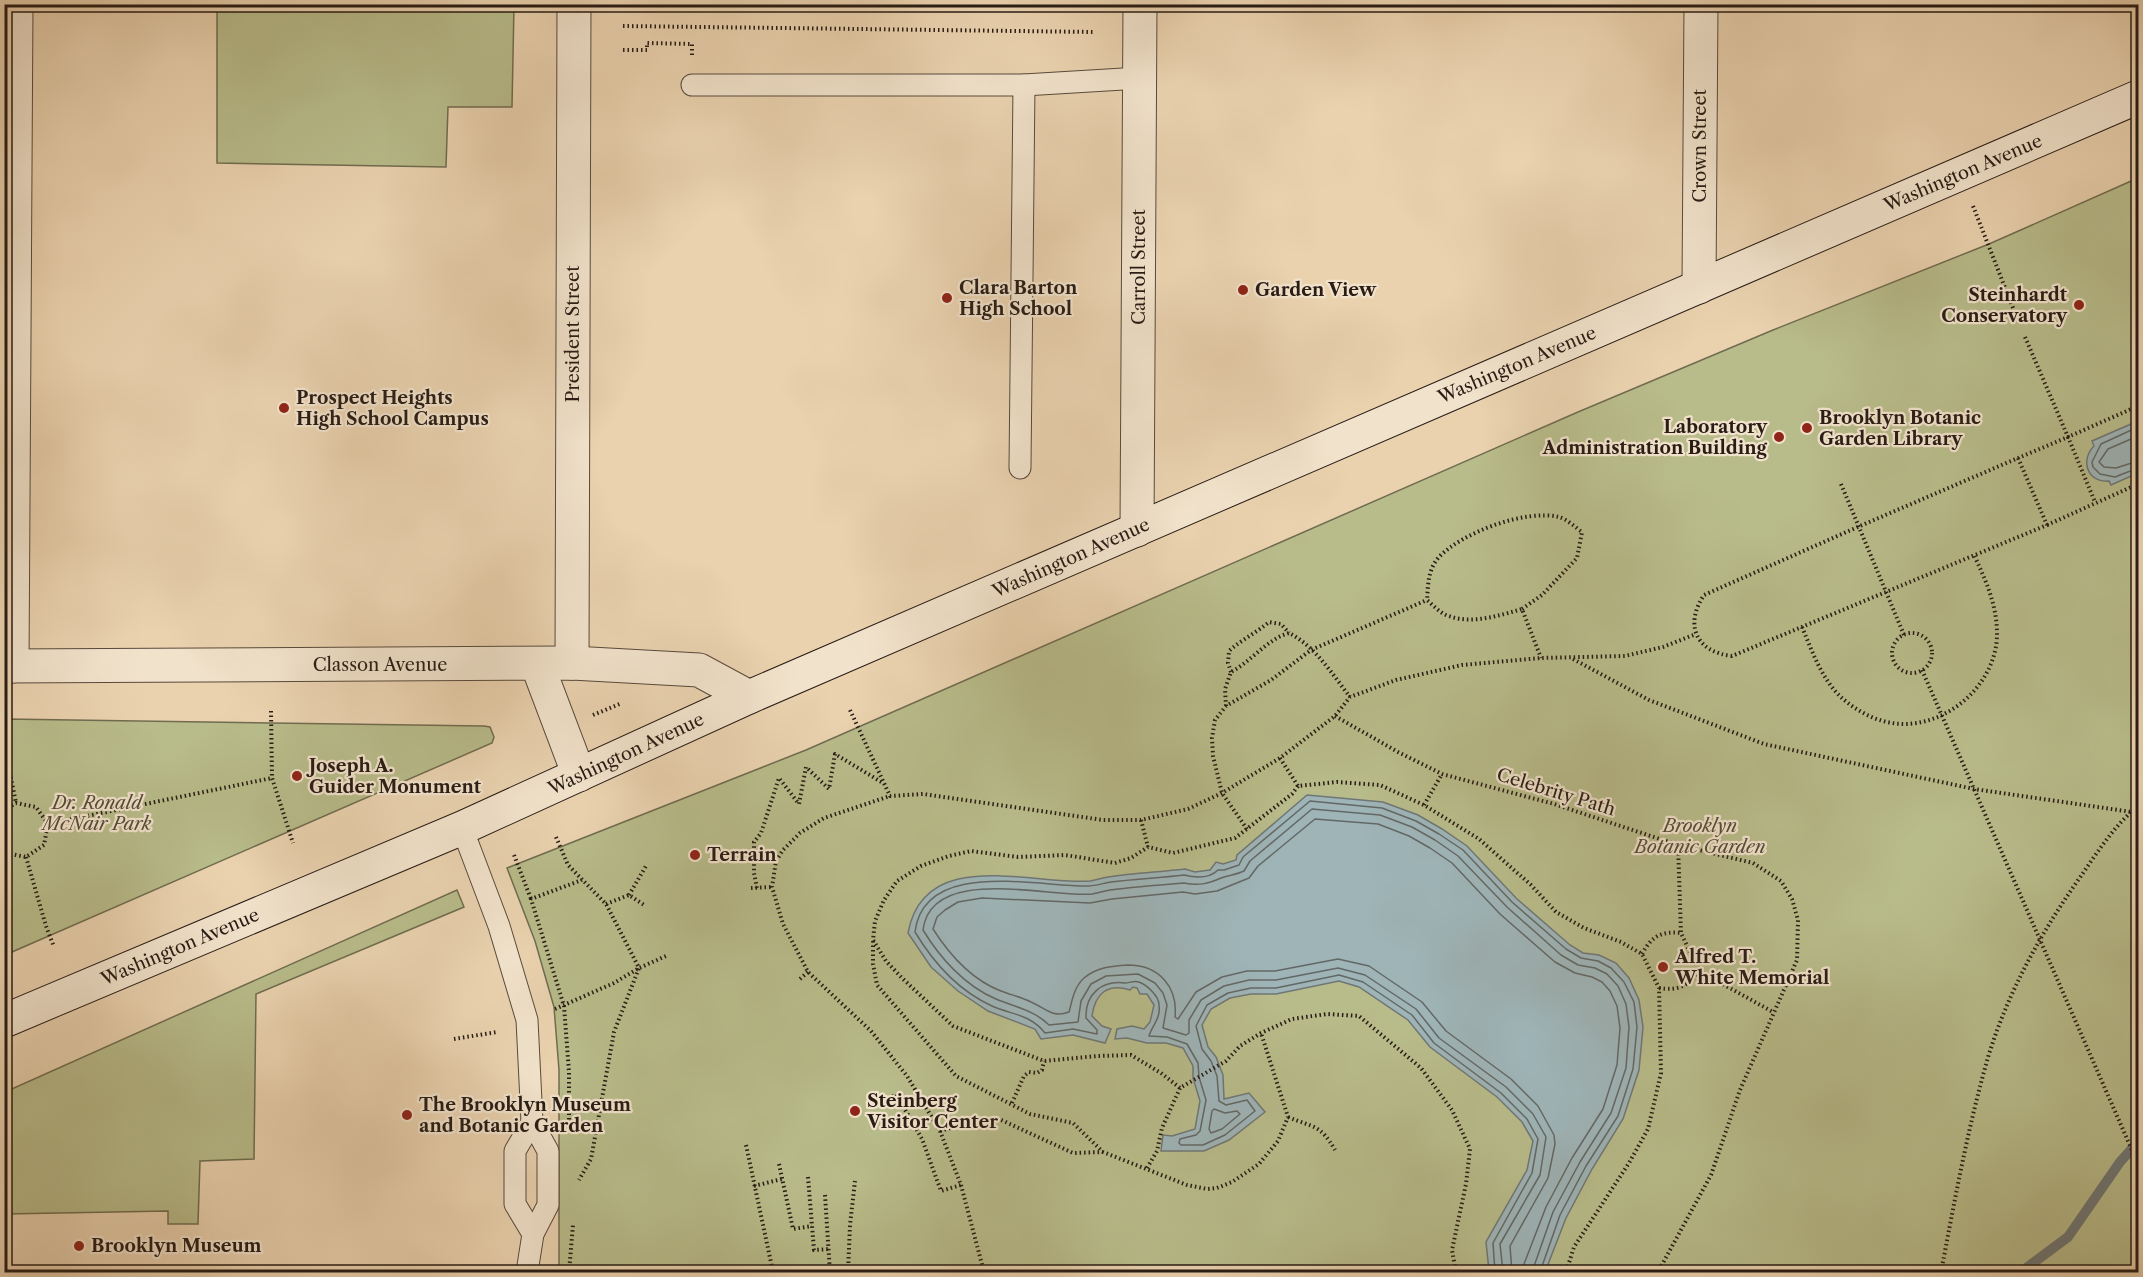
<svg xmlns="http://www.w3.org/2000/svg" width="2143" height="1277" font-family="'Libre Caslon Text',serif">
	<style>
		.green { fill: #b8bb8a; stroke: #706c50; stroke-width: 1.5 }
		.water { fill: #9eb4b7; stroke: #6f7776; stroke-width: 1.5 }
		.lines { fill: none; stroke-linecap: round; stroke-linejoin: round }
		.shore { stroke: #636866; stroke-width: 1.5 }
		.stream { stroke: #6f7776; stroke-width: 10 }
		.service-casing { stroke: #584a3c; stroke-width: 23 }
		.minor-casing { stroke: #584a3c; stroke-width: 35 }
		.tertiary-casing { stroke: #584a3c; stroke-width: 35 }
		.secondary-casing { stroke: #281c15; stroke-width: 35 }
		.path { stroke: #281c15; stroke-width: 4; stroke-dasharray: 1.5 3; stroke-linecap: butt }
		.service { stroke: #f1e2cb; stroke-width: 21 }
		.minor { stroke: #f1e2cb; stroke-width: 33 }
		.tertiary { stroke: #f1e2cb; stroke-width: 33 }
		.secondary { stroke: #f1e2cb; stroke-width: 33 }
		.poi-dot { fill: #8f2418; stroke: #f1e2cb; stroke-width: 2 }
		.labels { text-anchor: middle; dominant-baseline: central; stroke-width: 4.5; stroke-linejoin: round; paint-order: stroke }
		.street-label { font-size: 18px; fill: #281c15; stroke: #f1e2cb }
		.poi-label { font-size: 18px; font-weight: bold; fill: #281c15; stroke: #f1e2cb; text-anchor: start }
		.park-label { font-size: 18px; font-style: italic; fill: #534c38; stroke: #f1e2cb }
	</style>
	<rect width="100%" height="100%" fill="#ead2af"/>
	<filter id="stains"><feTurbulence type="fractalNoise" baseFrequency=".00333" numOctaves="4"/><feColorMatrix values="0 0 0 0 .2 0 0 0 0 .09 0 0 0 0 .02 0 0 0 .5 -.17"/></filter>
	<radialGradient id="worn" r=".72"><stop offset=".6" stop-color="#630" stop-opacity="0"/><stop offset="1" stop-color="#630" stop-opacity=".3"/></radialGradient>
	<!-- green -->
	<g class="green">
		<path d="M217,5h297l-2,102h-64l-2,60 -229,-4z"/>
		<path d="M2138,178v1094h-1579v-202l-5,-63 -19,-66 -28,-73 299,-118 772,-338 195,-82 216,-86z"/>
		<path d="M5,719l479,7 6,1 4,10 -2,6 -487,212z"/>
		<path d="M457,890l7,17 -208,87 -2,165 -54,2 -2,63h-30v-13l-163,3v-122z"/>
	</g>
	<!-- water -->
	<g class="water">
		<path d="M2138,421v52l-27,12 -2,-4c-22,2 -29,-21 -15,-35l-2,-5z"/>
		<path d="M1307,795l76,7 35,13 24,14 25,17 49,52 54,47 13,8 16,2 17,8 13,15 10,22 4,27 -4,43 -16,49 -31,50 -26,49 -21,54 -56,-1 -3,-29 41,-72 6,-29 -11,-19 -25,-25 -67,-50 -22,-27 -49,-33 -20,-6 -63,13h-25l-21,4 -19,11 -9,16 6,22 8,10 7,18 1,24 25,-6 16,19 -36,28 -25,11h-43l2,-16 9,1 23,-7 5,-28 -7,-23v-12l-10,-18 -17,-5h-19l-20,-5 -12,1 2,-10 15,-3 12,3 6,-7 4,-17 -7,-11h-7l-3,-6 -4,-1 -3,3c-22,-7 -35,3 -38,26l10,10 9,3 -6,14 -32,-8 -32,4 -6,-10 -47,-18 -30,-20 -27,-24 -23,-34c16,-87 123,-48 182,-52 6,-1 12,-3 18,-4 25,-4 52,-5 77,-8l10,3 15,-2 6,-8 7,2 13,-4 1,-5z"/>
	</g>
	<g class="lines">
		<!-- shore -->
		<g class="shore">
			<path d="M2138,427l-37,17 -9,18 1,5 7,7 15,3 23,-9"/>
			<path d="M2138,436l-30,13 -9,13 5,5 12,1 22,-7"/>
			<path d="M1214,1109l11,4 12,-2 3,3 -18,15 -11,4 -2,-4 3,-18z"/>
			<path d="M1495,1272l-2,-29 39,-70 6,-34 -11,-20 -26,-26 -67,-50 -22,-28 -49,-33 -24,-7 -63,13h-25l-23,5 -21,12 -11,21 6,23 9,12 6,15 2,25 7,4 21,-5 8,11 -30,24 -22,10h-22l-2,-2 1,-4 16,-4 4,-4 6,-31 -7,-23 -1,-14 -11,-19 -20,-7 -18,-1c3,-10 12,-18 10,-31 0,-9 -12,-20 -20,-23 -5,-2 -9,1 -14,1 -23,-3 -40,11 -39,35l11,12v4l-24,-5 -28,4c-15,-19 -33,-18 -53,-27 -33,-15 -59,-44 -77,-74 9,-74 123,-45 173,-46 8,0 15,-3 23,-4 24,-3 49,-4 73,-7 12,3 25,4 34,-5h6l15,-5 4,-8 67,-56 72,7 34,13 23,13 24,16 49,52 54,47 15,9 17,3 13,7 13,14 10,20 3,25 -4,42 -15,47 -32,50 -26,49 -20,57"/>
			<path d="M1503,1272l-3,-28 40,-69 6,-38 -13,-23 -27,-27 -67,-49 -23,-29 -51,-34 -27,-7 -62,12h-27l-25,6 -23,14 -12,20v13l-3,2 -23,-7 4,-23 -4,-12 -8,-10 -17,-9 -32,2 -15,8 -10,17 -3,21 -29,3c-15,-15 -34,-18 -53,-26 -31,-13 -56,-41 -73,-69 8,-66 127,-32 169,-36 6,-1 12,-3 18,-4 24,-3 49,-5 74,-7 14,3 24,1 37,-5 7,-3 15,-3 23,-7l6,-10 62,-52 68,6 32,12 23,13 23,16 49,51 54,48 17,10 17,3 12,6 11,12 8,18 3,23 -3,41 -15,45 -31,49 -27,50 -21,60"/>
			<path d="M1512,1272l-2,-26 38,-68 7,-34 -1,-9 -16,-29 -27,-27 -65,-48 -24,-29 -53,-36 -31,-7 -63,12h-28l-25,6 -26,15 -18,27 -3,-2c3,-30 -16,-52 -47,-52 -16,1 -31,2 -44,13 -10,9 -12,23 -15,34 -17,6 -22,-3 -38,-10 -10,-5 -20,-7 -30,-11 -29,-11 -52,-37 -68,-62l4,-12 8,-7 13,-8 24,-4 108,5 22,-4 71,-7 12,2 22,-3 32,-13 9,-12 57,-47 63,5 31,12 21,12 22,15 48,51 55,48 20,11 17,4 10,5 8,9 7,15 3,22 -3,37 -14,44 -31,49 -26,49 -22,57 -1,8"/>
		</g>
		<!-- stream -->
		<path class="stream" d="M2021,1272l47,-35 52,-75 18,-20"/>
		<!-- service casing -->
		<g class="service-casing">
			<g id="service">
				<path d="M692,85h332l116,-7"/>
				<path d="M1020,468l4,-383"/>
				<path d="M462,828l37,98 28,94 5,102 16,29v54l-15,29 -6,38"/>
				<path d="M532,1122l-17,29v53l18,30"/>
			</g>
		</g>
		<!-- minor casing -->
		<g class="minor-casing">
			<g id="minor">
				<path d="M1699,287l2,-283"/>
				<path d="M1137,530l3,-526"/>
				<path d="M572,663l2,-659"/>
				<path d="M537,664l42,111"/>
				<path d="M12,666l4,-662"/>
			</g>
		</g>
		<!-- tertiary casing -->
		<g class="tertiary-casing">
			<path id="tertiary" d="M4,666l568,-3 127,7 50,27"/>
		</g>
		<!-- secondary casing -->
		<g class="secondary-casing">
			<path id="secondary" d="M4,1021l458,-193 287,-131 1389,-600"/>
		</g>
		<!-- path -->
		<g class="path">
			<path d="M623,26l471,6"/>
			<path d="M623,50h24v-7l45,1v13"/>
			<path d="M1973,206l40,102"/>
			<path d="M2025,337l43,100 70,-31"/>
			<path d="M2018,458l29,67 -315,131c-36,-4 -48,-31 -28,-61l156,-69 158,-68 50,-21 27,65"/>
			<path d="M1841,484l63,151"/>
			<path d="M2047,525l91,-41"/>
			<path d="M1522,609l20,-14 35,-37 5,-26c-6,-4 -15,-13 -23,-15 -33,-8 -96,15 -120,40 -11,12 -11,28 -12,43 6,5 12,12 19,15 24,10 52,1 76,-6l19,49"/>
			<path d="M1802,627c10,24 20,53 40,71 17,15 39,26 62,26 48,0 93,-43 93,-90 0,-29 -11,-53 -23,-79"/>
			<circle cx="1912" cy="653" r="20"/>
			<path d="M1573,659l76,41 115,44 210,45 158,23"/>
			<path d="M1922,670l216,494"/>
			<path d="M1231,672l-3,-9 1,-12c12,-11 27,-18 40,-29l12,2 8,9"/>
			<path d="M1226,706l-1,-17 6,-17c21,-11 36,-33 58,-39 26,13 44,42 61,64"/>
			<path d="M6,710l1,48 9,45"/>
			<path d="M850,710l40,86 33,-2 180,26h38l47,-11 34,-16 58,-35 55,-42 15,-19 46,-17 66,-15 79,-7 84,-2 38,-9 33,-13"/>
			<path d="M271,711l1,67 21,65"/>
			<path d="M593,715l29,-12"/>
			<path d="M1335,716l63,36 44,22 112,30 124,41 75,18 28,18 11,18 6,21 -1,40 -57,130 -29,85 -53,97"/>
			<path d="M1280,758l18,28 39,-4 43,3 44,20 55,34 52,46 25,27 28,16 37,14 21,12 17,34 2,85 -13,56 -19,34 -55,84 -8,25"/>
			<path d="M1298,786l-6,8 -57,44 -62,15 -25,-6 -17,11 -16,5 -50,-8 -47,2 -47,-6 -22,5 -28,10 -24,15 -13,19 -9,21 -2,19 13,21 16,17 51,48 91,35 53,-5 34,-1 30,18 19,15 46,-27 14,-15 21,-13 31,-14 35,-5 32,2 62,52 31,42 18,39 -4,35 -14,66 4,22"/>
			<path d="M1424,805l18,-31"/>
			<path d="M4,810l12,-7 20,4 12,17 -4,21 -18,12 -20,-4 -2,-3"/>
			<path d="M1141,820l7,27"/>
			<path d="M48,824l224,-46"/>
			<path d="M1247,829l-25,-36 -9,-37 -1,-18 3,-18 11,-14 45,-26 40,-30 116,-50"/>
			<path d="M556,837l12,28 38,39 33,64 -25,64 -23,127 -12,21"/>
			<path d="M1678,845l3,88 18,38 74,41"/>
			<path d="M514,855l17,44"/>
			<path d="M26,857l20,69 8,21"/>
			<path d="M751,888l21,-1"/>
			<path d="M757,888l-3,-15v-31l7,-9 18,-55 20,26 7,-37 23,22 6,-35 48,29"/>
			<path d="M629,895l17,-29"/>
			<path d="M606,904l23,-9 15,10"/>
			<path d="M873,941v23l4,21 79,91 74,38 43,9 30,29 84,33 20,4 10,-1 15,-6 27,-18 19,-23 10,-24 -27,-84"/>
			<path d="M1642,954c10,-18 19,-23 39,-21"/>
			<path d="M800,979l8,-7"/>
			<path d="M1659,988c19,3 29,-2 40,-17"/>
			<path d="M555,1009l59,-26 25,-15 27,-12"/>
			<path d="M454,1039l43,-7"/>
			<path d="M889,1099l7,-5 26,45 19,52 20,-6 -21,-54 -33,-55 -36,-45 -63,-59 -25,-48 -11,-37 4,-26 7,-11 17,-17 24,-15 66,-22"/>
			<path d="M1012,1103l12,-27 5,-4 8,1 5,-3 2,-9"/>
			<path d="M1288,1117c26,11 32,7 47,33"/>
			<path d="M569,1124v-52l-5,-66 -33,-107 51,-19"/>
			<path d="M940,1131l35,-10 24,-2 74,34 30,-1"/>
			<path d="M746,1145l27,127"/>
			<path d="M779,1164l14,65 19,-3"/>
			<path d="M1147,1168l10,-17 5,-23 18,-40"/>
			<path d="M808,1177l6,73 15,-1"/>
			<path d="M961,1185l23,87"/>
			<path d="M754,1186l28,-7"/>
			<path d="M825,1195l5,77"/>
			<path d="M569,1272l4,-47"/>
			<path d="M848,1272l2,-47 5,-44"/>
			<path d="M1941,1272c14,-73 27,-146 48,-218 20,-64 53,-123 92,-178 17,-25 34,-51 57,-70"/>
		</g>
		<!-- service -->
		<use href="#service" class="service"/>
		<!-- minor -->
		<use href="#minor" class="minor"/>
		<!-- tertiary -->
		<use href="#tertiary" class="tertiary"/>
		<!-- secondary -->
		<use href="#secondary" class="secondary"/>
	</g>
	<!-- markers -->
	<g class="poi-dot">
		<circle cx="1243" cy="290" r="6"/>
		<circle cx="947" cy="298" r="6"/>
		<circle cx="2079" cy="305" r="6"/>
		<circle cx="284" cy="408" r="6"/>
		<circle cx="1807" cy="428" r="6"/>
		<circle cx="1779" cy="437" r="6"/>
		<circle cx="297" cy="776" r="6"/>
		<circle cx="695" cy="855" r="6"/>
		<circle cx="1663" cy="967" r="6"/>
		<circle cx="855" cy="1111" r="6"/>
		<circle cx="407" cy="1115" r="6"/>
		<circle cx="79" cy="1246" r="6"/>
	</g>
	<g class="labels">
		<!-- street labels -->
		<g class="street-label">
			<text transform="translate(1700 146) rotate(-90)">Crown Street</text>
			<text transform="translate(1963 173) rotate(-23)">Washington Avenue</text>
			<text transform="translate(1139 267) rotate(-90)">Carroll Street</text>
			<text transform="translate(573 334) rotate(-90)">President Street</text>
			<text transform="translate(1517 365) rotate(-23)">Washington Avenue</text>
			<text transform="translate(1071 558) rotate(-24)">Washington Avenue</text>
			<text x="380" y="665">Classon Avenue</text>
			<text transform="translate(626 754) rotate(-25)">Washington Avenue</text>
			<text transform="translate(1556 792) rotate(17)">Celebrity Path</text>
			<text transform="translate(180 947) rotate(-23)">Washington Avenue</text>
		</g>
		<!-- poi labels -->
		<g class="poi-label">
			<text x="959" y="288">Clara Barton<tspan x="959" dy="21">High School</tspan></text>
			<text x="1255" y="290">Garden View</text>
			<text x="2067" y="295" text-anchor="end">Steinhardt<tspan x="2067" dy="21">Conservatory</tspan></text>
			<text x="296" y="398">Prospect Heights<tspan x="296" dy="21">High School Campus</tspan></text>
			<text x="1819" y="418">Brooklyn Botanic<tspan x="1819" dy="21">Garden Library</tspan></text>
			<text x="1767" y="427" text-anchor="end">Laboratory<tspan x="1767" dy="21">Administration Building</tspan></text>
			<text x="309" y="766">Joseph A.<tspan x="309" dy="21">Guider Monument</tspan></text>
			<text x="707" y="855">Terrain</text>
			<text x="1675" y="957">Alfred T.<tspan x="1675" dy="21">White Memorial</tspan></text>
			<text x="867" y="1101">Steinberg<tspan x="867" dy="21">Visitor Center</tspan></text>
			<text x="419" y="1105">The Brooklyn Museum<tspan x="419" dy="21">and Botanic Garden</tspan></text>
			<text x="91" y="1246">Brooklyn Museum</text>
		</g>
		<!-- park labels -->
		<g class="park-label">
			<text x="97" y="803">Dr. Ronald<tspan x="97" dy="21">McNair Park</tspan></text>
			<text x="1700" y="826">Brooklyn<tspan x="1700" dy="21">Botanic Garden</tspan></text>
		</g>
	</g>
	<!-- margin -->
	<rect width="2143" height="1277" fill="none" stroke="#ead2af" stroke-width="24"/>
	<rect x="6" y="6" width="2131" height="1265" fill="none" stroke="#281c15" stroke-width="3"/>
	<rect x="12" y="12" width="2119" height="1253" fill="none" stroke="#281c15" stroke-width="1.5"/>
	<rect width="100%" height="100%" filter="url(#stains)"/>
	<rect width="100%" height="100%" fill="url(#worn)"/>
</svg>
